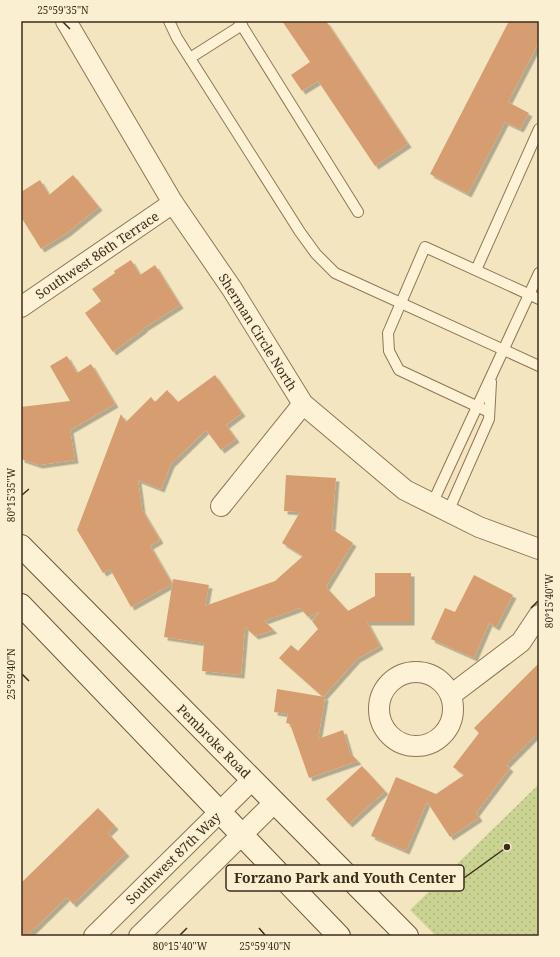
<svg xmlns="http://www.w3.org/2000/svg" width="560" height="957" font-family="'Noto Serif',serif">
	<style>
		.park { fill: url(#park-dots) }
		.building { fill: #d69d71; filter: url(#shadow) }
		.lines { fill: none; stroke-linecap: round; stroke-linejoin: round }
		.service-casing { stroke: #8f7555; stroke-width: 12 }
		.minor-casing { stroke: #8f7555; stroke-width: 22 }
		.secondary-casing { stroke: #715639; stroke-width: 24 }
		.service { stroke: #fdf2d5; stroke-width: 10 }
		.minor { stroke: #fdf2d5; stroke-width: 20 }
		.secondary { stroke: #fdf2d5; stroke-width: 22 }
		.ticks { fill: none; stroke: #3d2c1c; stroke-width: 1.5 }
		.labels { text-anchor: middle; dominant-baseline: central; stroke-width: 3; stroke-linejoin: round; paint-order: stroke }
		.street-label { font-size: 13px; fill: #3d2c1c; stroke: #faefd1 }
		.leader { fill: none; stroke: #3d2c1c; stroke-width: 1.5 }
		.callout-dot { fill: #3d2c1c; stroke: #faefd1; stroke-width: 1.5 }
		.callout { fill: #faefd1; stroke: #3d2c1c; stroke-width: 1.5 }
		.callout-label { font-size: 14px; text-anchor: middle; font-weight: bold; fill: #3d2c1c }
		.neatline { fill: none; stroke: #3d2c1c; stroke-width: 1.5 }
		.ticks-label { font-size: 10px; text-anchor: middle; fill: #3d2c1c }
	</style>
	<defs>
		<pattern id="park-dots" width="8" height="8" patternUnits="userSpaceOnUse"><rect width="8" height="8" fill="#cad392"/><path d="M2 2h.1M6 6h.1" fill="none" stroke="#aeb57d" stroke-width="1.8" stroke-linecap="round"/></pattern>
		<filter id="shadow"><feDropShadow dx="3.5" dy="3.5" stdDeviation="0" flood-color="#0004"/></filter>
	</defs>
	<rect width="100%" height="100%" fill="#f3e5c0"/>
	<!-- park -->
	<path class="park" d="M539,784v152h-103l-26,-26z"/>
	<!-- building -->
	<g class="building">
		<path d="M282,21h44l82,123 -33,22 -57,-85 -16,10 -11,-16 19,-13z"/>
		<path d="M509,21h30v21l-31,60 21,11 -9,16 -15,-7 -37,72 -38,-20z"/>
		<path d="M73,175l26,32 -32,26 -26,16 -20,-32v-25l19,-12 9,15z"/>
		<path d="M131,260l9,15 15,-10 25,40 -36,23v1l-31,23 -28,-39 16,-12 -9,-12 23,-16 -1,-2z"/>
		<path d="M67,356l10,17 14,-9 24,40 -45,26 5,30 -36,5 -18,-6v-52l49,-6 -20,-35z"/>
		<path d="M215,375l27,38 -16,12 10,14 -15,11 -15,-20 -35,34 -10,25 -23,-9 4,30 18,30 -10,6 22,38 -41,23 -21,-38 -7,4 -26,-43 44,-116 5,8 25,-25 4,5 12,-12 11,12z"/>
		<path d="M286,475l50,3 -4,51 21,14 -27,44 22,24 27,-15v-23h36v49h-44l13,24 -23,13 -34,38 -44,-39 12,-13 7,6 20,-22 -6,-8 8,-9 -12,5 -8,-9 -36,13 10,9 -19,6 -10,-9 -4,48 -39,-4 2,-28 -40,-6 9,-58 36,6 -4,21 70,-25 28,-25 -21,-13 18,-31 -16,-1z"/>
		<path d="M474,575l39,20 -17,32 -7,-4 -15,35 -43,-19 14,-31 10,4z"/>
		<path d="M539,663v69l-33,33 4,3 -34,45 3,5 -29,19 -23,-35 -21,49 -35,-15 25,-59 40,17 28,-19 -11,-8 26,-34 -5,-5z"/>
		<path d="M277,689l48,8 -7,42 25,-9 7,23 8,8 -49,17 -19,-54 -4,-1 2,-9 -14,-2z"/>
		<path d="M362,766l23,25 -36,33 -23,-25z"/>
		<path d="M98,808l17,18 -7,7 18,20 -53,51 -6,-7 -40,39h-6v-53z"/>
	</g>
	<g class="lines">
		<!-- service casing -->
		<g class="service-casing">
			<g id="service">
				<path d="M169,21l8,17 123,194 16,22 19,19 204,93"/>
				<path d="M239,21l119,191"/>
				<path d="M190,58l52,-33"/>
				<path d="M476,270l63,-141"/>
				<path d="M489,412l-90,-42 -10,-19 -1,-18 37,-86 114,52"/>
				<path d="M432,504l107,-231"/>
				<path d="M448,512l41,-93 2,-37"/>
			</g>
		</g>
		<!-- minor casing -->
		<g class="minor-casing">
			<g id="minor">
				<path d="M66,21l107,182 59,86 71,115 102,86 74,37 60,22"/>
				<path d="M21,307l152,-104"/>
				<path d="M221,506l82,-102"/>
				<circle cx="416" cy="709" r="37"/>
				<path d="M451,695l70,-53 18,-27"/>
				<path d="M94,936l158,-156"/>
				<path d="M139,936l135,-133"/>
			</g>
		</g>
		<!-- secondary casing -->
		<g class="secondary-casing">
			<g id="secondary">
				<path d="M21,546l386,390"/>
				<path d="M21,605l318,331"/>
			</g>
		</g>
		<!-- service -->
		<use href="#service" class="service"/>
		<!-- minor -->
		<use href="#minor" class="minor"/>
		<!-- secondary -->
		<use href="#secondary" class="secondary"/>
	</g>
	<!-- ticks -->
	<path class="ticks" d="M63,22l7,7M22,495l7,-6M531,608l7,-7M22,674l7,7M259,928l6,7M180,935l7,-7"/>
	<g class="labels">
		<!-- street labels -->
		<g class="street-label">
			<text transform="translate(97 255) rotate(-34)">Southwest 86th Terrace</text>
			<text transform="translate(258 332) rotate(58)">Sherman Circle North</text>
			<text transform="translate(214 741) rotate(45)">Pembroke Road</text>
			<text transform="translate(173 858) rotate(-44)">Southwest 87th Way</text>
		</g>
	</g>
	<!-- callouts -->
	<path class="leader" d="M507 847L464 878"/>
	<circle class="callout-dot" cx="507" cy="847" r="4"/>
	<rect class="callout" x="226" y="865" width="238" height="26" rx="4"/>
	<g class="callout-label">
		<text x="345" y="883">Forzano Park and Youth Center</text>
	</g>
	<!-- border -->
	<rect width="560" height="957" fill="none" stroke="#faefd1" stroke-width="44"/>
	<rect x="22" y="22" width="516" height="913" class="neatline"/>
	<g class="ticks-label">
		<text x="63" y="14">25°59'35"N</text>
		<text transform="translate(11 495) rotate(-90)" y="4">80°15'35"W</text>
		<text transform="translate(549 601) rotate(-90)" y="4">80°15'40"W</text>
		<text transform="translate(11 674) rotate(-90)" y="4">25°59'40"N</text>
		<text x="180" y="950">80°15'40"W</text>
		<text x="265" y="950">25°59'40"N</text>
	</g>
</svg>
